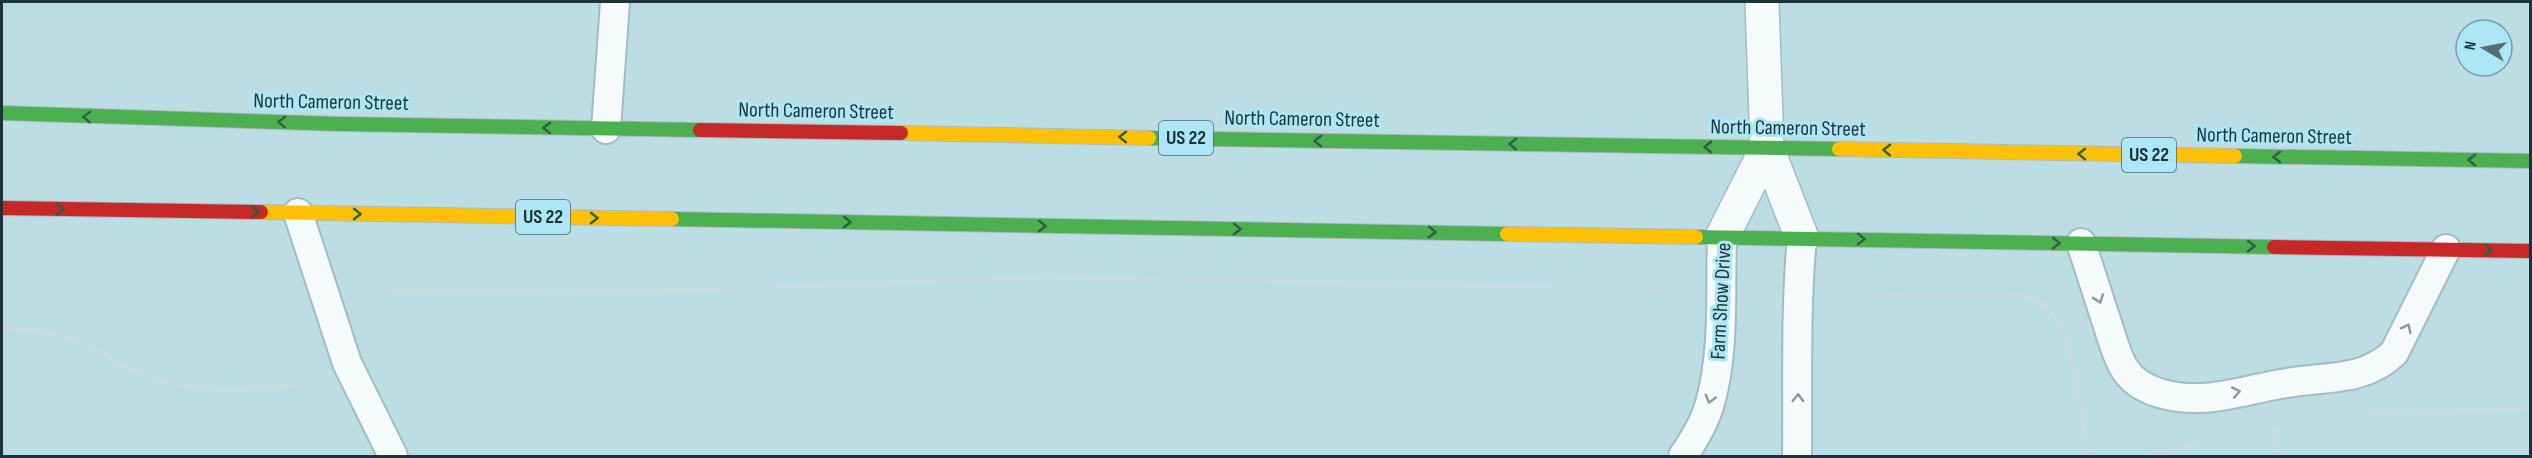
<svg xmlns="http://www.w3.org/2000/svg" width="2532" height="458" font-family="'Sofia Sans Condensed',sans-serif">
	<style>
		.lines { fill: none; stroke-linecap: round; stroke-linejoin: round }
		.lane-casing { stroke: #a3bbc2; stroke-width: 32 }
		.street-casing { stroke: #a3bbc2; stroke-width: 36 }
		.fast-casing { stroke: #aabbbf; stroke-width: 16 }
		.slow-casing { stroke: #aabbbf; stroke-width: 16 }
		.jam-casing { stroke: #aabbbf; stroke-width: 16 }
		.path { stroke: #cfd9dc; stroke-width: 4; stroke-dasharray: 4.5 3; stroke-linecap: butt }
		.lane { stroke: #f5fafb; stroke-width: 28 }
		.street { stroke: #f5fafb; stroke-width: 33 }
		.fast { stroke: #4caf50; stroke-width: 14 }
		.slow { stroke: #ffc107; stroke-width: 14 }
		.jam { stroke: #c62828; stroke-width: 14 }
		.oneway { stroke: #2d5f41 }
		.oneway2 { stroke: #88979a }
		.labels { text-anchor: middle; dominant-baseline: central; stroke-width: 6; stroke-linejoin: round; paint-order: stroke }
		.shield { fill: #ade7f5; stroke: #486a71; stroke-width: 1.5 }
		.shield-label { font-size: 20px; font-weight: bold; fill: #1c3439 }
		.street-label { font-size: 21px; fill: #1c3439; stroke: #ade7f5 }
	</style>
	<rect width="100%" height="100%" fill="#bddde5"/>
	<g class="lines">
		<!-- lane casing -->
		<g class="lane-casing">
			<g id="lane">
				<path d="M606,129l9,-127"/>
				<path d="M298,213l49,150 46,93"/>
				<path d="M2081,243c8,25 16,49 24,74 6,16 10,36 19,51 15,25 51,31 78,30 28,-1 57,-11 85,-15 40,-7 76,-1 107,-30l52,-104"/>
				<path d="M1683,456c11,-16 22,-34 27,-53 15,-53 10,-111 12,-166"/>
				<path d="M1797,456c1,-72 -2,-146 5,-218"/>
			</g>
		</g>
		<!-- street casing -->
		<g class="street-casing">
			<g id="street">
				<path d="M1762,2l5,146 35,90"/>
				<path d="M1722,237l45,-89"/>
			</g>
		</g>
		<!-- fast casing -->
		<g class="fast-casing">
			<g id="fast">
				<path d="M2,113l338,11 360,6"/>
				<path d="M1149,138l690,11"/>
				<path d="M2235,156l295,5"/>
				<path d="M672,219l835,15"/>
				<path d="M1696,237l578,10"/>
			</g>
		</g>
		<!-- slow casing -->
		<g class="slow-casing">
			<g id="slow">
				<path d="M901,133l248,5"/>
				<path d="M1839,149l396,7"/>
				<path d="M261,212l411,7"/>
				<path d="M1507,234l189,3"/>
			</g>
		</g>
		<!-- jam casing -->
		<g class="jam-casing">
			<g id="jam">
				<path d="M700,130l201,3"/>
				<path d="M2,208l259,4"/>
				<path d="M2274,247l256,4"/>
			</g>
		</g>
		<!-- path -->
		<g class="path">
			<path d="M389,291l218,2 442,-16 610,12"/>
			<path d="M1875,295h145l25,9 13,16 8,17 25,119"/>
			<path d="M2,329c30,-1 61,4 89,18 15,9 28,18 44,25 52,21 110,21 164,12"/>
			<path d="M2372,413l158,-4"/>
			<path d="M2274,428l6,28"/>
			<path d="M2150,456l52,-14"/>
		</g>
		<!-- lane -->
		<use href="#lane" class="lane"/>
		<!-- street -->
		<use href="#street" class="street"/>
		<!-- fast -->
		<use href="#fast" class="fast"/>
		<!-- slow -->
		<use href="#slow" class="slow"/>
		<!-- jam -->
		<use href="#jam" class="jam"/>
	</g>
	<!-- one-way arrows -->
	<defs><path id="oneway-chevron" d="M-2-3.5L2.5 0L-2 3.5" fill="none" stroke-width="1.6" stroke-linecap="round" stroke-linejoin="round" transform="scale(1.5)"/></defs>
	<g class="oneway">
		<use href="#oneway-chevron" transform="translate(87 117) rotate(-178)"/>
		<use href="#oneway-chevron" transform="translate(282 122) rotate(-178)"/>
		<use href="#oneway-chevron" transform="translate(547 128) rotate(-179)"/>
		<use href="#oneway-chevron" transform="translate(1123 137) rotate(-179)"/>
		<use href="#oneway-chevron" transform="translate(1318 141) rotate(-179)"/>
		<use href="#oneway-chevron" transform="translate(1513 144) rotate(-179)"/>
		<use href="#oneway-chevron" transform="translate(1708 147) rotate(-179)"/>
		<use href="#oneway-chevron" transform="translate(1887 150) rotate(-179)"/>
		<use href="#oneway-chevron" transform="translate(2082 154) rotate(-179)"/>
		<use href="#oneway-chevron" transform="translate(2277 157) rotate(-179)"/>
		<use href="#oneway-chevron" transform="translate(2472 160) rotate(-179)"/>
		<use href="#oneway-chevron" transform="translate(60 209) rotate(1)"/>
		<use href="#oneway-chevron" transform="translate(255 212) rotate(1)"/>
		<use href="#oneway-chevron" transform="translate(357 214) rotate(1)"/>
		<use href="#oneway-chevron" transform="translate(594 218) rotate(1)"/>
		<use href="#oneway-chevron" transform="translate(847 222) rotate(1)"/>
		<use href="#oneway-chevron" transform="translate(1042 226) rotate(1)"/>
		<use href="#oneway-chevron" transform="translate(1237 229) rotate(1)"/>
		<use href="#oneway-chevron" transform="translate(1432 232) rotate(1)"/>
		<use href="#oneway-chevron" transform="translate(1861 239) rotate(1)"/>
		<use href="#oneway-chevron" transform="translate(2056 243) rotate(1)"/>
		<use href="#oneway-chevron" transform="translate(2251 246) rotate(1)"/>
		<use href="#oneway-chevron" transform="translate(2488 250) rotate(1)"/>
	</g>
	<g class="oneway2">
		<use href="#oneway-chevron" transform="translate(2099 299) rotate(71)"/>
		<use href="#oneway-chevron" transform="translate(2407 328) rotate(-63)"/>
		<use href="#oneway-chevron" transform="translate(2236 392) rotate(-11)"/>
		<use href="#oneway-chevron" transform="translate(1798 398) rotate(-89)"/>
		<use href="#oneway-chevron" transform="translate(1710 399) rotate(105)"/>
	</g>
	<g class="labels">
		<!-- shield labels -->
		<g class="shield">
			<rect x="1159" y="121" width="54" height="34" rx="4.5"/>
			<rect x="2122" y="138" width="54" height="34" rx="4.5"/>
			<rect x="516" y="200" width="54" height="34" rx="4.5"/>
		</g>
		<g class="shield-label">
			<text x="1186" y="138">US 22</text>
			<text x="2149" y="155">US 22</text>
			<text x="543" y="217">US 22</text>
		</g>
		<!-- street labels -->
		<g class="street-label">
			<text transform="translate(331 102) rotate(1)">North Cameron Street</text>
			<text transform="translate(816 111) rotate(1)">North Cameron Street</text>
			<text transform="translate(1302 119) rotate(1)">North Cameron Street</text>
			<text transform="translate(1788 128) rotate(1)">North Cameron Street</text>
			<text transform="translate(2274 136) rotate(1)">North Cameron Street</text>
			<text transform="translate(1721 301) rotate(-87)">Farm Show Drive</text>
		</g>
	</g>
	<!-- border -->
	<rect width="2532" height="458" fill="none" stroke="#1c3439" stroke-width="6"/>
	<!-- north arrow -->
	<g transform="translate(2484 48) rotate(280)"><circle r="28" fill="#ade7f5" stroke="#739faa" stroke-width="1.5"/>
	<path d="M0-4.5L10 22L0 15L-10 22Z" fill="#546f75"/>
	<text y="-9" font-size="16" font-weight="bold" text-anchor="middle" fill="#1c3439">N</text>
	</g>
</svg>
